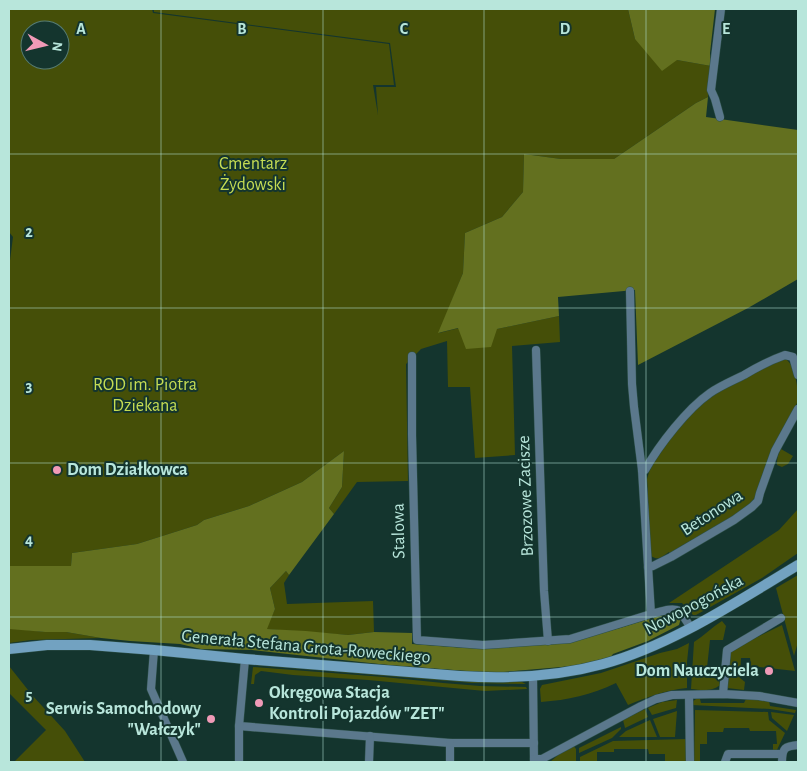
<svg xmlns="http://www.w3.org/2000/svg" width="807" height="771" font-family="'Alegreya Sans',sans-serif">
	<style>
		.green { fill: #454f08; fill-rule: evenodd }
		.forest { fill: #63701f }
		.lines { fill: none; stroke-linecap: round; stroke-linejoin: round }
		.street-casing { stroke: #2e514a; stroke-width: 9 }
		.secondary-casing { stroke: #2e514a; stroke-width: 11 }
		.street { stroke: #5b788c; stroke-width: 8 }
		.secondary { stroke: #72a2c1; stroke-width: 10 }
		.grid { fill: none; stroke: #b8e6db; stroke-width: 1; stroke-opacity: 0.55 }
		.poi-dot { fill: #f09ab7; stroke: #14352e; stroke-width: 2 }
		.labels { text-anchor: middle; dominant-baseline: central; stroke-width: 4; stroke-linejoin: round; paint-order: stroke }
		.park-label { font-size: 18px; fill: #c5dc53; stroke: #14352e }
		.poi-label { font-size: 18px; font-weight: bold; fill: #b8e6db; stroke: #14352e; text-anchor: start }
		.street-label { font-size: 18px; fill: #b8e6db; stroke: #14352e }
		.grid-label { font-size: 16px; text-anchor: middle; font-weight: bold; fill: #b8e6db; stroke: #14352e; stroke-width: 4; stroke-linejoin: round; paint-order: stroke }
	</style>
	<rect width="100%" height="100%" fill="#14352e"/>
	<!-- green -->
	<g class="green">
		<path d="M9,9h143l1,4 236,31 5,41h-21l5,30 -2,-28h20l-6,-44 -236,-31v-3h474l7,30 42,21 34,6 -3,31 -12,6 -82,56h-53l-37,-5 -1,38 -21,25 -37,16 -2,40 -24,60 20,-5 38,1 62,-13 1,26 -48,4 3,109 -40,3 -5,-71h-22l-1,-46 -26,8 -15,15 2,117 -51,1 -23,32 -5,-6 13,-21 2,-36 -42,31 -53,24 -45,14 -7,5 -60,19 -65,9 -1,13h-62v-298l4,-31 -4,-5zM30,30h30v30h-30z"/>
		<path d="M781,360h6c9,8 11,29 11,41l-28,55 -11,28 -4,13 -5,7 -20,15 -49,27 -11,8 -1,-2c-8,5 -10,9 -18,4l-4,-77 2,-7 4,-8c10,-14 20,-30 31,-44 25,-27 64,-45 97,-60z"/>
		<path d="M781,449l12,7 -5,8 -6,3 -5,-2c0,-7 1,-11 4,-16z"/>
		<path d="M798,509v44l-36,25 -66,37h-3l-11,-12h-13l110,-73z"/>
		<path d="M286,571l3,4 -5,8 3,21 86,-3 1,31 -26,3 -82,-6 9,-20 -5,-21z"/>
		<path d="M798,575v67l-4,14 -18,-68z"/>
		<path d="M722,621l4,5 -3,14h-13l-4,37 13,2 1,6c-8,7 -19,5 -29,4l3,-47c10,-6 18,-15 28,-21z"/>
		<path d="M782,625l13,46 -44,-5 -1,-8h-9l-1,20 5,4 -1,8 -17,-2 2,-32 4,-7z"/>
		<path d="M9,628l36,4h21l35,6 -70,2 -22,3z"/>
		<path d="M689,643l-2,19v26c-22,2 -39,9 -59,17l-12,-22c-25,12 -48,17 -75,19l-1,-13 2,-4 59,-12 59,-20 17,-4z"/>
		<path d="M254,664l222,18h46l4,2 -53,-1 -218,-18z"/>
		<path d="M9,666l23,29 33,36 20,31h-71l32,-32 -37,-37z"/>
		<path d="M253,667l131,10 59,6 37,3 46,1 1,2 -42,2 -117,-11 -75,-5 -32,-4 -6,4 -1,9h-3z"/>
		<path d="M696,699h4l1,4h43l2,-4 23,2 1,5 26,4 -1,3 -25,-4 -78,-4v-3z"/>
		<path d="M677,700l-1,8 -24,7 -4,-7 14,-6z"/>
		<path d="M645,709l3,8 -23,11 -2,-8z"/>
		<path d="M695,710l73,2 1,8 16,13 -9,19h-3v-8h4l-1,-13h-26l-1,-3h-25l-1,4h-16v12h-7v18h-6z"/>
		<path d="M677,711l-2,26h-15l-7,-18z"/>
		<path d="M771,712l23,3 -7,16 -15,-13z"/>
		<path d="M650,720l7,17h-38l7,-6z"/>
		<path d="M621,727v2l-9,9 -33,15v-5z"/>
		<path d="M687,739v23h-22v-8h-16l-1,-5h-34v3h-17v10h-17v-5l33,-16z"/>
		<path d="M573,745l3,4v13h-26l14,-12z"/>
	</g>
	<!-- forest -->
	<g class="forest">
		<path d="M628,9h87l-5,44 1,13 -34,-6 -15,11 -27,-32z"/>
		<path d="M708,97l-2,20 92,13v149l-50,29 -110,57 -3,-75 -77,7 1,19 -62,13 -6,18 -25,2 -8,-21 -20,5 25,-60 2,-40 37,-16 21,-25 1,-38 37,5h53l82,-56z"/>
		<path d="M344,451l-2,36 -13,21 5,6 -45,61 -3,-4 -16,17 5,21 -8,20 39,2 42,4 26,-3 38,1v11l55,4 103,-7 50,-13 47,-15 9,1 5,4 -2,7 -31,16 -35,13 -3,4 -37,8 -81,7 -104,-8 -136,-15 -51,-1 -21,-5 -50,-3 -29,-3 -35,-6h-21l-36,-3v-63h62l1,-13 65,-9 60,-19 7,-5 45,-14 53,-24z"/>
	</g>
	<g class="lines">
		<!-- street casing -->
		<g class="street-casing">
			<g id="street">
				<path d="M720,117l-5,-18 -4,-9 10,-81"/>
				<path d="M630,291l2,93 2,23 8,63 9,144c9,-2 20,-7 29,-3l11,17"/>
				<path d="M536,350l8,241 4,50"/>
				<path d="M412,356v79l5,205 66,5 87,-6 81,-25"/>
				<path d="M642,470h3c14,-25 42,-61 65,-77 10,-7 22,-12 34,-18 13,-8 27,-15 41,-20l8,2 5,18"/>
				<path d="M648,567l5,-1 18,-9 63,-37 18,-13 6,-6 2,-8 15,-42 23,-42"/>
				<path d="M154,650l-3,39 32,73"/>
				<path d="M533,677l1,85"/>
				<path d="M723,694l4,-44 54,-32"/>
				<path d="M689,696l1,66"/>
				<path d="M239,726l211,17h84"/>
				<path d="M450,743v19"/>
				<path d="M534,759h8l99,-53 15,-7 16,-4 51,-1 36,2 39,7"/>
				<path d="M239,762v-36l6,-67"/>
				<path d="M369,762l1,-26"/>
				<path d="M725,762l3,-8h54"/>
				<path d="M782,762c0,-14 3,-16 16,-17"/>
			</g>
		</g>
		<!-- secondary casing -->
		<g class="secondary-casing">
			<path id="secondary" d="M9,649l38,-4h43l64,5 91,9 215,17c48,3 96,1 143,-12 69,-19 133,-62 195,-99"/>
		</g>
		<!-- street -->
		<use href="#street" class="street"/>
		<!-- secondary -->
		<use href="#secondary" class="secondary"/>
	</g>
	<!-- grid -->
	<path class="grid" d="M161,9v753M323,9v753M484,9v753M646,9v753M9,154h789M9,308h789M9,463h789M9,617h789"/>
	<!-- markers -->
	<g class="poi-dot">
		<circle cx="57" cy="470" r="5"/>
		<circle cx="769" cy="671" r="5"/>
		<circle cx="259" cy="703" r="5"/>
		<circle cx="211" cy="719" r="5"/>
	</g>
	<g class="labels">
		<!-- park labels -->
		<g class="park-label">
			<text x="253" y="164">Cmentarz<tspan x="253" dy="21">Żydowski</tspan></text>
			<text x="145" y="385">ROD im. Piotra<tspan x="145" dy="21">Dziekana</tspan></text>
		</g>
		<!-- poi labels -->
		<g class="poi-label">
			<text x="67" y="470">Dom Działkowca</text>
			<text x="759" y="671" text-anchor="end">Dom Nauczyciela</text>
			<text x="269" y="693">Okręgowa Stacja<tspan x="269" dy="21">Kontroli Pojazdów "ZET"</tspan></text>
			<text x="201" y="709" text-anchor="end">Serwis Samochodowy<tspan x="201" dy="21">"Wałczyk"</tspan></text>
		</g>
		<!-- street labels -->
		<g class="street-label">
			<text transform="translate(526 496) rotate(-92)">Brzozowe Zacisze</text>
			<text transform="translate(712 513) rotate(-33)">Betonowa</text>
			<text transform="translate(399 531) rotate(-91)">Stalowa</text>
			<text transform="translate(694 605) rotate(-28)">Nowopogońska</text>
			<text transform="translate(306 647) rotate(5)">Generała Stefana Grota-Roweckiego</text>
		</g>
	</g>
	<g class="grid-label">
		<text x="81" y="34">A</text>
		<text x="242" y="34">B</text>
		<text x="404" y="34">C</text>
		<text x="565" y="34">D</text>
		<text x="726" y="34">E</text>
		<text x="29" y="237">2</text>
		<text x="29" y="391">3</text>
		<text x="29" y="545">4</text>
		<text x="29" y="700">5</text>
	</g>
	<!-- border -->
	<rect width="807" height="771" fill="none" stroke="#b8e6db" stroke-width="20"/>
	<!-- north arrow -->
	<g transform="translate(45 45) rotate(98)"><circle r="24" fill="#14352e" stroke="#567c73"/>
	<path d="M0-4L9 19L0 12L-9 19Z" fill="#f09ab7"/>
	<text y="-8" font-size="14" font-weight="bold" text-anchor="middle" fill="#b8e6db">N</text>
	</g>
</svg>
